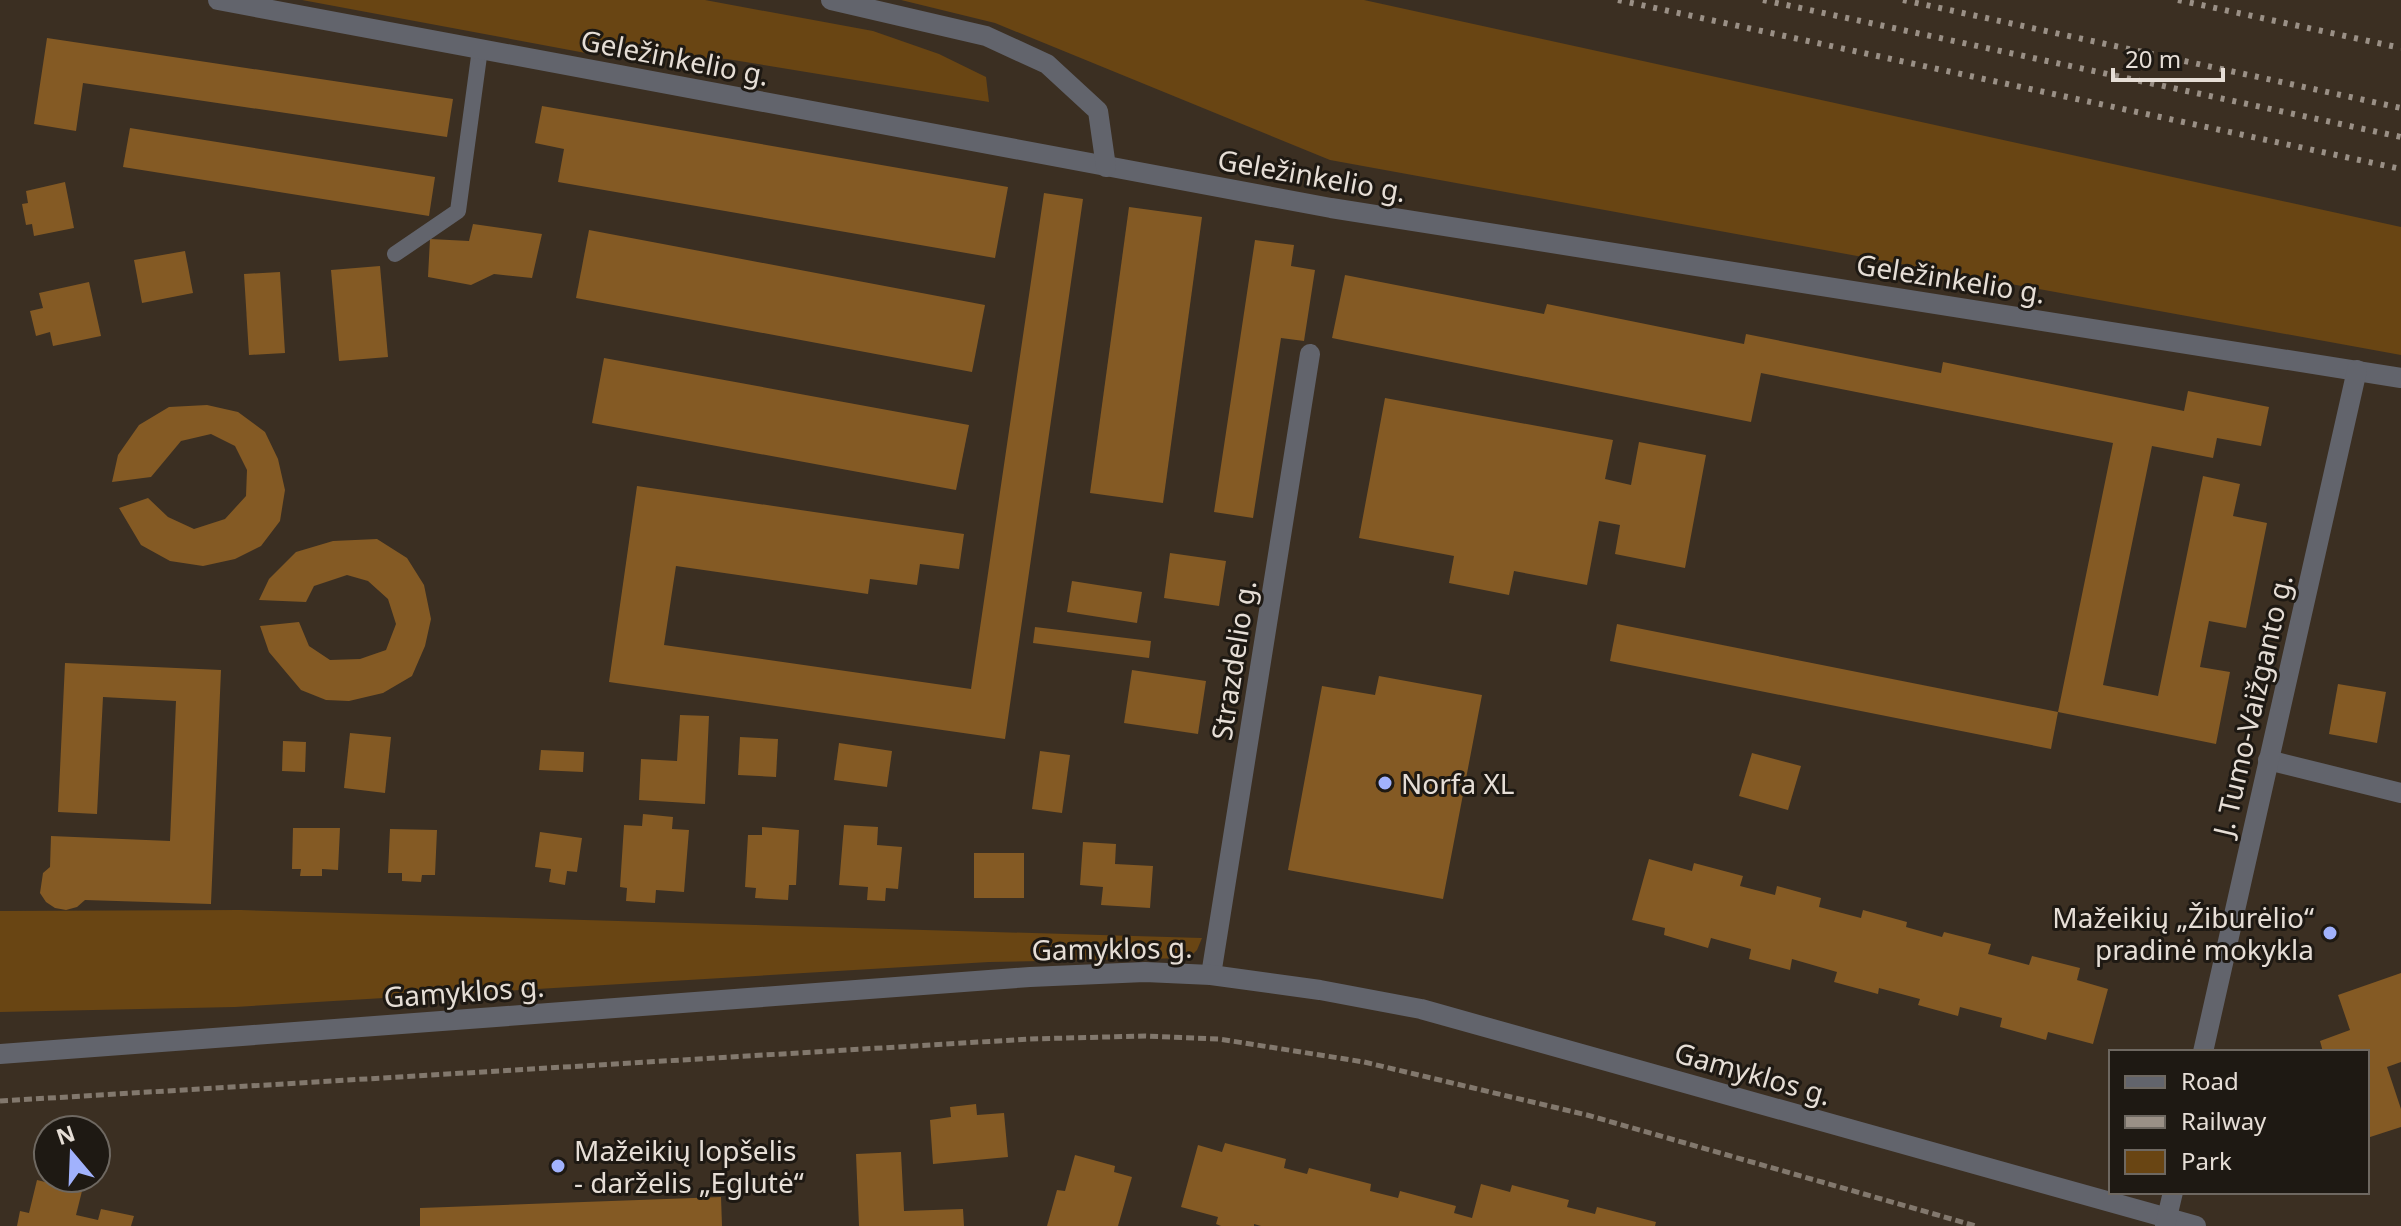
<svg xmlns="http://www.w3.org/2000/svg" width="2401" height="1226" font-family="'Noto Sans',sans-serif">
	<style>
		.green { fill: #694513 }
		.building { fill: #845a24 }
		.lines { fill: none; stroke-linecap: round; stroke-linejoin: round }
		.path { stroke: #82786d; stroke-width: 5; stroke-dasharray: 8 4; stroke-linecap: butt }
		.lane { stroke: #62646c; stroke-width: 16 }
		.street { stroke: #62646c; stroke-width: 20 }
		.rail { stroke: #9a9086; stroke-width: 6; stroke-dasharray: 4 8; stroke-linecap: butt }
		.poi-dot { fill: #a1b2fd; stroke: #1e1913; stroke-width: 3 }
		.labels { text-anchor: middle; dominant-baseline: central; stroke-width: 6; stroke-linejoin: round; paint-order: stroke }
		.street-label { font-size: 28px; fill: #e6ded6; stroke: #1e1913 }
		.poi-label { font-size: 28px; fill: #e6ded6; stroke: #1e1913; text-anchor: start }
	</style>
	<rect width="100%" height="100%" fill="#3b2f22"/>
	<!-- green -->
	<g class="green">
		<path d="M302,0h403l168,31 66,23 47,23 3,25 -262,-43 -136,-5z"/>
		<path d="M901,0h463l1037,227v128l-1071,-195 -335,-137z"/>
		<path d="M241,910l961,28 -5,12 -8,8 -200,4 -754,45 -235,5v-101z"/>
	</g>
	<!-- building -->
	<g class="building">
		<path d="M47,38l406,61 -6,38 -364,-54 -7,48 -42,-7z"/>
		<path d="M542,106l466,81 -13,71 -437,-76 6,-33 -29,-6z"/>
		<path d="M130,128l305,49 -6,39 -306,-49z"/>
		<path d="M65,182l9,46 -40,8 -2,-12 -6,1 -4,-21 6,-1 -2,-12z"/>
		<path d="M1044,193l39,6 -78,540 -396,-57 28,-196 327,48 -5,35 -39,-5 -3,21 -47,-6 -2,15 -192,-28 -12,79 307,44z"/>
		<path d="M1129,207l73,10 -39,286 -73,-10z"/>
		<path d="M473,224l69,10 -10,44 -38,-4 -23,11 -43,-8 2,-38 39,2z"/>
		<path d="M589,230l396,75 -13,67 -396,-74z"/>
		<path d="M1255,240l39,5 -3,21 24,4 -11,71 -23,-3 -28,180 -39,-6z"/>
		<path d="M185,251l8,42 -51,10 -8,-43z"/>
		<path d="M380,266l8,91 -49,4 -8,-91z"/>
		<path d="M280,272l5,81 -36,2 -5,-81z"/>
		<path d="M1345,275l199,39 3,-10 197,40 2,-10 195,39 2,-11 241,49 4,-20 81,16 -8,39 -44,-8 -4,20 -61,-12 -49,239 55,11 45,-220 37,8 -7,32 34,7 -21,105 -37,-7 -9,46 30,5 -14,72 -158,-32 55,-269 -352,-70 -10,49 -419,-84z"/>
		<path d="M89,282l12,54 -48,10 -3,-14 -14,4 -6,-25 13,-3 -4,-15z"/>
		<path d="M604,358l365,67 -13,65 -364,-67z"/>
		<path d="M1385,398l228,42 -8,39 26,6 8,-43 67,13 -21,113 -70,-14 5,-29 -21,-4 -12,64 -73,-14 -5,24 -60,-12 5,-27 -95,-18z"/>
		<path d="M207,405l31,7 27,20 13,27 7,31 -5,31 -19,25 -26,13 -32,7 -33,-5 -29,-16 -22,-37 29,-10 20,19 26,12 31,-10 21,-23 1,-26 -12,-24 -24,-12 -30,7 -30,36 -39,5 6,-27 21,-30 30,-18z"/>
		<path d="M377,539l30,19 17,27 7,34 -6,27 -13,30 -29,17 -34,8 -23,-1 -25,-10 -32,-38 -9,-26 39,-4 10,24 21,14 30,-1 26,-9 10,-26 -8,-25 -20,-18 -21,-6 -33,11 -8,16 -47,-2 10,-21 27,-27 37,-11z"/>
		<path d="M1170,553l56,8 -7,45 -55,-8z"/>
		<path d="M1072,581l70,11 -5,31 -70,-11z"/>
		<path d="M1617,624l441,88 -7,37 -441,-88z"/>
		<path d="M1035,627l116,14 -2,17 -116,-15z"/>
		<path d="M65,663l156,7 -10,234 -126,-4 -8,7 -11,3 -11,-2 -9,-6 -6,-9 3,-20 7,-6 1,-31 119,5 6,-140 -73,-4 -6,117 -39,-2z"/>
		<path d="M1132,670l74,11 -8,53 -74,-11z"/>
		<path d="M1379,676l103,19 -39,204 -155,-29 34,-184 53,9z"/>
		<path d="M2338,684l48,8 -9,51 -48,-9z"/>
		<path d="M680,715l29,1 -4,88 -66,-4 2,-41 36,2z"/>
		<path d="M350,733l41,4 -6,56 -41,-5z"/>
		<path d="M740,737l38,2 -2,38 -38,-2z"/>
		<path d="M283,741l23,1 -1,30 -23,-1z"/>
		<path d="M839,743l53,8 -5,36 -53,-7z"/>
		<path d="M541,750l43,2 -1,20 -44,-2z"/>
		<path d="M1040,751l30,4 -8,58 -30,-4z"/>
		<path d="M1752,753l49,13 -13,44 -49,-14z"/>
		<path d="M643,814l30,3 -1,12 17,1 -5,62 -28,-2 -1,13 -29,-2 1,-13 -7,-1 4,-62 18,1z"/>
		<path d="M844,825l34,2 -1,18 25,2 -4,42 -12,-1 -1,13 -18,-1 1,-13 -29,-2z"/>
		<path d="M762,827l37,3 -3,55h-7l-1,15 -33,-2 1,-10 -11,-1 3,-52h14z"/>
		<path d="M293,828h47l-2,42 -16,-1v7h-22l1,-7h-9z"/>
		<path d="M390,829l47,1 -2,45h-13l-1,7 -19,-1v-8h-14z"/>
		<path d="M540,832l42,6 -5,34 -10,-1 -2,14 -16,-3 2,-13 -16,-2z"/>
		<path d="M1083,842l33,2 -1,20 38,2 -3,42 -49,-3 2,-18 -23,-2z"/>
		<rect x="974" y="853" width="50" height="45"/>
		<path d="M1649,859l43,12 2,-8 49,13 -3,10 35,9 2,-9 44,12 -2,9 42,11 2,-8 44,12 -1,5 36,10 2,-5 47,12 -3,10 41,11 3,-9 48,12 -3,12 31,9 -15,55 -45,-12 -2,8 -46,-13 2,-9 -42,-11 -2,9 -40,-11 2,-6 -41,-11 -1,6 -44,-12 3,-10 -45,-13 -2,11 -41,-11 2,-10 -40,-11 -3,10 -44,-13 1,-7 -33,-8z"/>
		<path d="M2401,973v89l-14,5 14,42v18l-34,11v-86h-44l-3,-11 30,-11 -12,-35z"/>
		<path d="M976,1104l1,11 27,-2 4,44 -75,7 -3,-44 21,-3 -1,-10z"/>
		<path d="M1225,1143l61,16 -2,9 23,6 2,-6 62,16 -1,7 28,7 2,-7 56,15 -2,7 18,5 9,-34 29,8 2,-7 57,15 -2,7 28,7 2,-7 59,15 -1,4h-394l-7,-2v2h-33l-5,-2 2,-7 -37,-10 17,-62 24,7z"/>
		<path d="M901,1152l3,59 59,-2 1,17h-105l-3,-72z"/>
		<path d="M1075,1155l40,11 -1,6 18,5 -14,49h-71l10,-36 8,1z"/>
		<path d="M37,1180l45,11 -6,24 22,5 3,-11 33,7 -3,10h-114l3,-15 9,2z"/>
		<path d="M721,1197l1,29h-302v-18z"/>
	</g>
	<g class="lines">
		<!-- path -->
		<path class="path" d="M0,1101l1030,-62 115,-3 74,3 145,23 223,53 389,111"/>
		<!-- lane -->
		<path class="lane" d="M395,254l63,-43 22,-162"/>
		<!-- street -->
		<g class="street">
			<path d="M218,0l1113,208 1070,170"/>
			<path d="M831,0l155,36 61,28 51,47 8,56"/>
			<path d="M2268,760l133,33"/>
			<path d="M1211,975l99,-621"/>
			<path d="M2203,1052l154,-682"/>
			<path d="M0,1054l1030,-77 115,-5 66,3 109,15 101,19 775,217"/>
			<path d="M2165,1226l8,-34"/>
		</g>
		<!-- rail -->
		<g class="rail">
			<path d="M1618,0l783,169"/>
			<path d="M1763,0l638,137"/>
			<path d="M1903,0l498,108"/>
			<path d="M2178,0l223,48"/>
		</g>
	</g>
	<!-- markers -->
	<g class="poi-dot">
		<circle cx="1385" cy="783" r="8"/>
		<circle cx="2330" cy="933" r="8"/>
		<circle cx="558" cy="1166" r="8"/>
	</g>
	<g class="labels">
		<!-- street labels -->
		<g class="street-label">
			<text transform="translate(675 57) rotate(11)">Geležinkelio g.</text>
			<text transform="translate(1312 175) rotate(10)">Geležinkelio g.</text>
			<text transform="translate(1951 278) rotate(9)">Geležinkelio g.</text>
			<text transform="translate(1233 660) rotate(-81)">Strazdelio g.</text>
			<text transform="translate(2252 705) rotate(-77)">J. Tumo-Vaižganto g.</text>
			<text transform="translate(1112 948) rotate(-1)">Gamyklos g.</text>
			<text transform="translate(464 991) rotate(-4)">Gamyklos g.</text>
			<text transform="translate(1753 1073) rotate(16)">Gamyklos g.</text>
		</g>
		<!-- poi labels -->
		<g class="poi-label">
			<text x="1401" y="783">Norfa XL</text>
			<text x="2314" y="917" text-anchor="end">Mažeikių „Žiburėlio“<tspan x="2314" dy="32">pradinė mokykla</tspan></text>
			<text x="574" y="1150">Mažeikių lopšelis<tspan x="574" dy="32">- darželis „Eglutė“</tspan></text>
		</g>
	</g>
	<!-- legend -->
	<rect x="2109" y="1050" width="260" height="144" fill="#1e1913" stroke="#6e6861" stroke-width="2"/>
	<rect x="2125" y="1076" width="40" height="12" fill="#62646c" stroke="#6e6861" stroke-width="2"/>
	<text x="2181" y="1090" font-size="24" fill="#e6ded6">Road</text>
	<rect x="2125" y="1116" width="40" height="12" fill="#9a9086" stroke="#6e6861" stroke-width="2"/>
	<text x="2181" y="1130" font-size="24" fill="#e6ded6">Railway</text>
	<rect x="2125" y="1150" width="40" height="24" fill="#694513" stroke="#6e6861" stroke-width="2"/>
	<text x="2181" y="1170" font-size="24" fill="#e6ded6">Park</text>
	<!-- north arrow -->
	<g transform="translate(72 1154) rotate(341)"><circle r="38" fill="#1e1913" stroke="#6e6861" stroke-width="2"/>
	<path d="M0-6L14 30L0 20L-14 30Z" fill="#a1b2fd"/>
	<text y="-12" font-size="22" font-weight="bold" text-anchor="middle" fill="#e6ded6">N</text>
	</g>
	<!-- scale -->
	<path d="M2113 68v12h110v-12" fill="none" stroke="#e6ded6" stroke-width="4"/>
	<text x="2125" y="68" font-size="24" fill="#e6ded6" stroke="#1e1913" stroke-width="6" paint-order="stroke">20 m</text>
</svg>
